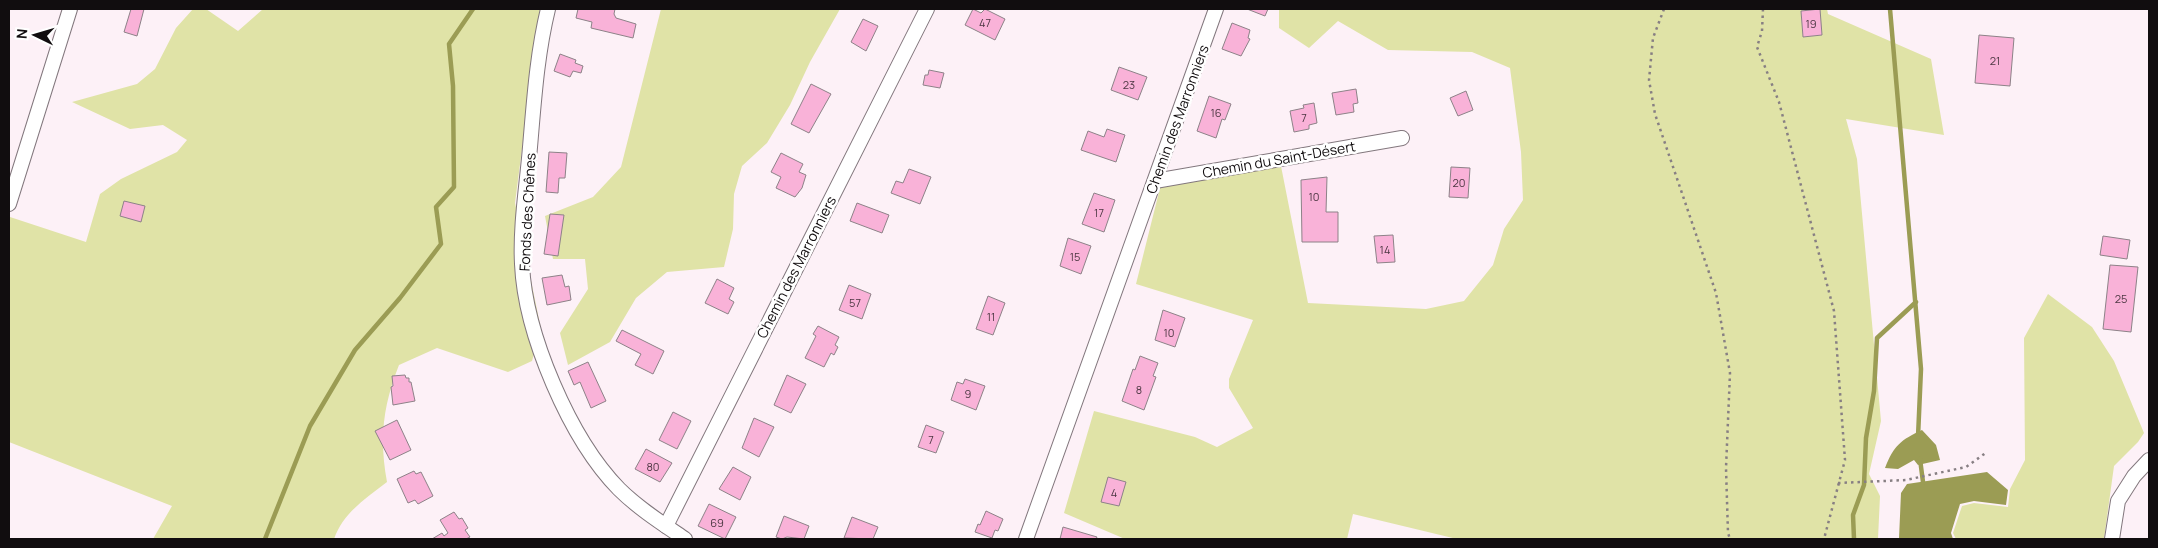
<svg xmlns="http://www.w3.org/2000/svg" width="2158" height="548" font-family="Manrope,sans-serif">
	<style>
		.green { fill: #e0e3a7; fill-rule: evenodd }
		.water { fill: #9b9c54 }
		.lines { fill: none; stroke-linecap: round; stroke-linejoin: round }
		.stream { stroke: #9b9c54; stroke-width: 4.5 }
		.building { fill: #f9b2d8; stroke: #8d8288 }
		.minor-casing { stroke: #82777d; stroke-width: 16 }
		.path { stroke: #877f83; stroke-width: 2.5; stroke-dasharray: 2.5 4; stroke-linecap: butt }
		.minor { stroke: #fff; stroke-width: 14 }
		.labels { text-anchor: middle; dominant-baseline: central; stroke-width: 5; stroke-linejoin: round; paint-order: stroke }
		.number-label { font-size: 11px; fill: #4b3641 }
		.street-label { font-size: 14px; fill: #110d0f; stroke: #fff }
	</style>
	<rect width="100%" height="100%" fill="#fdf1f7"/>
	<!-- green -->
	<g class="green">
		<path d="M193,9h13l32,22 25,-22h277l-25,194 26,126 -9,32 -24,11 -71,-24 -38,17c-16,41 -20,73 -12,117 -21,16 -44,31 -53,57h-181l19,-33 -163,-64 1,-225 76,25 14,-48 21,-15 56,-27 10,-12 -24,-15 -33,4 -58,-27 65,-18 18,-15 21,-41z"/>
		<path d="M661,9h179l-30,53 -20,43 -23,38 -25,23 -8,28 -1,35 -9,38 -57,5 -31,26 -26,44 -42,23 -8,-32 28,-44 -3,-30h-32l-8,-43 48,-19 28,-30z"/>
		<path d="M1279,9h548l1,5 103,45 13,76 -98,-16 11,40 24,262 -12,53 11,22 -2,43h-421l-104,-25 -6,25h-222l-61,-26 30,-102 101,26 22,10 36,-19 -24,-40v-9l24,-59 -117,-36 25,-100 119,-23 28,142 118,6 38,-8 29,-36 11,-36 19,-29 -2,-48 -11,-84 -38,-16 -84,-2 -50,-29 -29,27 -30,-20zM1819,9l3,26 -19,2 -2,-26z"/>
		<path d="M2048,294l44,33 22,34 30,72 -6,9 -24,24 -10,73h-148l-3,-6 9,-27 12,-3 34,4 2,-18 15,-29 -1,-122z"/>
	</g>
	<!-- water -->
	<g class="water">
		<path d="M1922,430l14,15 4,15 -22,5 -4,-5 -16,9 -13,-1c9,-23 16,-28 37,-38z"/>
		<path d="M1987,472l21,18 -2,15 -32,-4 -14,3 -9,29 2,6h-54l2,-46 6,-9z"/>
	</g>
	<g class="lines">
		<!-- stream -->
		<g class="stream">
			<path d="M1890,9l31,360 -3,68"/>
			<path d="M1920,459l3,23 -1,4"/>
			<path d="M265,539l45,-113 45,-76 45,-52 41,-54 -5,-37 18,-20 -1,-101 -4,-42 24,-35"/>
			<path d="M1854,539l-1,-24 11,-30 2,-47 8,-47 3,-53 39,-36"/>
		</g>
	</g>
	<!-- building -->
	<g class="building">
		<path d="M131,9h13l-7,27 -13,-4z"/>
		<path d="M578,9h37l-1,5 2,4 20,6 -3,14 -42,-10 1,-6 -16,-4z"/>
		<path d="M973,9l8,4 4,-4 20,10 -10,21 -30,-15z"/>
		<path d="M1247,9h21l-3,7z"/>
		<path d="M1820,9l2,26 -19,2 -2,-26z"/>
		<path d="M863,19l15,7 -12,25 -15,-9z"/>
		<path d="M1232,23l18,7 -2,8 2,1 -9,17 -19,-7z"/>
		<path d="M1979,35l35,3 -4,48 -35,-3z"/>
		<path d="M560,54l16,6 -1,3 8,3 -2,7 -8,-2 -3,6 -16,-6z"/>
		<path d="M1119,67l28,10 -9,23 -27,-10z"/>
		<path d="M929,70l15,3 -4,15 -17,-3 2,-10h3z"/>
		<path d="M811,84l20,10 -22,39 -18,-9z"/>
		<path d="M1356,89l2,14 -5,1 1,8 -18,3 -4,-22z"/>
		<path d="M1466,91l7,19 -15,6 -8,-18z"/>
		<path d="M1209,96l22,8 -6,16 -3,-1 -6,19 -19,-7z"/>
		<path d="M1314,103l3,20 -8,2v4l-15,3 -4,-21 14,-3 -1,-3z"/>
		<path d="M1107,129l18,6 -9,27 -35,-12 7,-19 16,6z"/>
		<path d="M549,152l18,1 -2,25h-6l-1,15 -12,-1z"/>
		<path d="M781,153l22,11 -4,8 7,3 -4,13 -7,9 -19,-9 5,-11 -10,-5z"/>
		<path d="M1451,167l19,1 -2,30 -19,-1z"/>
		<path d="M909,169l22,8 -11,27 -29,-11 5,-12 7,2z"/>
		<path d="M1327,177l-1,35h12v30h-36l-1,-62z"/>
		<path d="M1094,193l21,7 -11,32 -22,-8z"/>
		<path d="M124,201l21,5 -4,16 -21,-6z"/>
		<path d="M857,203l32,12 -7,18 -32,-12z"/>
		<path d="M550,214l14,1 -6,41 -14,-2z"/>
		<path d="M1393,235l2,27 -18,1 -3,-27z"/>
		<path d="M2103,236l27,4 -3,19 -27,-4z"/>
		<path d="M1068,238l23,8 -10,28 -21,-8z"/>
		<path d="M2110,265l28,2 -7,65 -28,-3z"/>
		<path d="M562,275l3,12 4,-1 2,14 -24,5 -5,-27z"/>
		<path d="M717,279l17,9 -5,11 5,3 -6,12 -23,-11z"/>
		<path d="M849,285l22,9 -9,25 -23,-9z"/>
		<path d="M988,296l17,7 -12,32 -17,-6z"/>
		<path d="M1163,310l22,8 -10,29 -20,-7z"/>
		<path d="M818,326l21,11 -4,8 3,2 -4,8 -3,-2 -7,14 -19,-9 11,-22 -3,-2z"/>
		<path d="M622,330l42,21 -11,23 -18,-9 6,-11 -25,-13z"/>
		<path d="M1140,356l18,7 -5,13 3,1 -12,33 -22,-9 11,-32 2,1z"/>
		<path d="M588,362l18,39 -15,7 -11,-26 -6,3 -6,-14z"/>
		<path d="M405,375l1,3h3v4h2l4,19 -22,4 -2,-18 2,-1 -1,-10z"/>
		<path d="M787,375l19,9 -15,29 -17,-8z"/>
		<path d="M965,379l20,7 -9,24 -25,-10 6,-18 6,2z"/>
		<path d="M673,412l18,9 -14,28 -18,-9z"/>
		<path d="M754,418l20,9 -15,30 -17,-9z"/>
		<path d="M397,420l14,30 -21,10 -15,-29z"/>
		<path d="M926,425l18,7 -8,21 -18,-6z"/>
		<path d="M646,449l26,14 -12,19 -25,-13z"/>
		<path d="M733,467l18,10 -11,23 -21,-11z"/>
		<path d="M414,471l2,3 5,-2 12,24 -15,8 -3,-4 -7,3 -11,-24z"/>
		<path d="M1108,477l18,5 -7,24 -18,-4z"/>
		<path d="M709,504l27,13 -11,22 -27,-13z"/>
		<path d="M986,511l17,8 -5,12 -3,-1 -3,8 -17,-6 3,-8 2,1z"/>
		<path d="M454,512l5,7 3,-1 6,10 -3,2 5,7 -4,2h-34l10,-6 2,3 4,-3 -8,-13z"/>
		<path d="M784,516l25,10 -5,13 -17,-2 -5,2 -6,-2z"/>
		<path d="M852,517l26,10 -5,12 -29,-1z"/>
		<path d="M1063,527l34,10 -1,2h-36z"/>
	</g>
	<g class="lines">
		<!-- minor casing -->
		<g class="minor-casing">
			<g id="minor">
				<path d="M548,9c-11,45 -14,92 -18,138 -3,38 -10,78 -8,117 3,70 48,175 97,225 19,19 44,35 66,50"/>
				<path d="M1155,181l247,-43"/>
				<path d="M9,204l61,-195"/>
				<path d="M666,526l261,-517"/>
				<path d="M1026,539l190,-530"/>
				<path d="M2112,539l6,-38 16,-25 15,-16"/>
			</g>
		</g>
		<!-- path -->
		<g class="path">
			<path d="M1664,9l-11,29 -4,42 6,34 61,179 14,80 -4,95 2,65 2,6"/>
			<path d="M1763,9l-1,22 -5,16 22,55 55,209 11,149 -21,79"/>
			<path d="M1838,483l68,-3 60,-13 21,-15"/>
		</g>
		<!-- minor -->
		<use href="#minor" class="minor"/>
	</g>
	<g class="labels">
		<!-- number labels -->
		<g class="number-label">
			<text x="985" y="22">47</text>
			<text x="1811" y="23">19</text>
			<text x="1995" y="60">21</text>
			<text x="1129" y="84">23</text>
			<text x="1216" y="112">16</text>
			<text x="1304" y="117">7</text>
			<text x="1459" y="182">20</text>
			<text x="1314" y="196">10</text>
			<text x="1099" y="212">17</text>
			<text x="1385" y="249">14</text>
			<text x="1075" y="256">15</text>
			<text x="2121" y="298">25</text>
			<text x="855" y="302">57</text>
			<text x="991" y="316">11</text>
			<text x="1169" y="332">10</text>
			<text x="1139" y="389">8</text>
			<text x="968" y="393">9</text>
			<text x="931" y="439">7</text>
			<text x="653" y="466">80</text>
			<text x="1114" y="492">4</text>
			<text x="717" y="522">69</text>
		</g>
		<!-- street labels -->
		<g class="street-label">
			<text transform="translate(1177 119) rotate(-70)">Chemin des Marronniers</text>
			<text transform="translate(1279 159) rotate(-10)">Chemin du Saint-Désert</text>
			<text transform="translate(527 212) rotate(-87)">Fonds des Chênes</text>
			<text transform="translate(796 267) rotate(-63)">Chemin des Marronniers</text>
		</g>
	</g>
	<!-- border -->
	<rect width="2158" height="548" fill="none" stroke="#110d0f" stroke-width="20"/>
	<!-- north arrow -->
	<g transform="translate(35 35) rotate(275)" stroke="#ffffff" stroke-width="4" paint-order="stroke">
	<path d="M0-4L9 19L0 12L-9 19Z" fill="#110d0f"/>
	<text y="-8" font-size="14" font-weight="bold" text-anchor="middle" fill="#110d0f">N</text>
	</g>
</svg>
